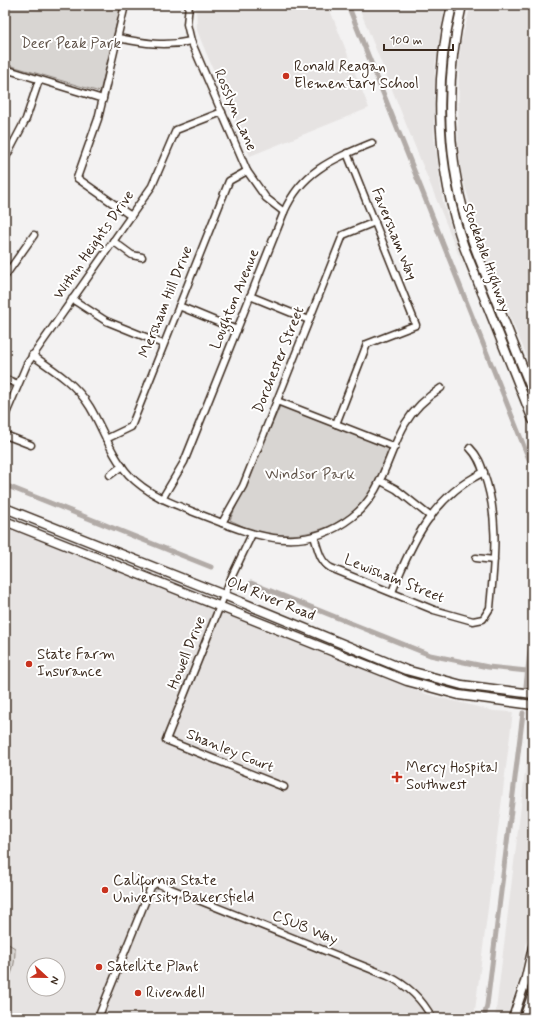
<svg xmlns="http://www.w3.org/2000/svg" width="538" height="1023" font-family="Mynerve,sans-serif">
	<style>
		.built { fill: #e6e3e2; fill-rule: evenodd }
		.green { fill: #d8d5d2; stroke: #8a8078 }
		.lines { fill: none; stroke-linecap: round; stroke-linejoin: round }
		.canal { stroke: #b2aba7; stroke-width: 5 }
		.minor-casing { stroke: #3b2a1e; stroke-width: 9 }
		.major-casing { stroke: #3b2a1e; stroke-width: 11 }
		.minor { stroke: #fff; stroke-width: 6 }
		.major { stroke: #fff; stroke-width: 8 }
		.poi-dot { fill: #c8321e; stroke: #fff; stroke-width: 1.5 }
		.labels { text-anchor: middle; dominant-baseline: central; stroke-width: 4; stroke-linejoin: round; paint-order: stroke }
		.park-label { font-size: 15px; fill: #62554b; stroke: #fff }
		.poi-label { font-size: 15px; fill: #3b2a1e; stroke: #fff; text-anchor: start }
		.street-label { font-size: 15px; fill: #3b2a1e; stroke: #fff }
	</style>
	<rect width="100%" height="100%" fill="#f3f2f2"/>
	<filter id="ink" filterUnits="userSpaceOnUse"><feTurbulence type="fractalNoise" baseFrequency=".025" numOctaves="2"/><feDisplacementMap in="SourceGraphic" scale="8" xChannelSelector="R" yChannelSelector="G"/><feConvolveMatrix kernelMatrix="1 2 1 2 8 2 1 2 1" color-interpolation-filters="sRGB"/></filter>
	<g filter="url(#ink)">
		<!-- built -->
		<g class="built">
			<path d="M196,5h132l41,103 -119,48 -48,-113 -5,-13z"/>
			<path d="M358,5h87l-10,62 -1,68 9,67 21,66z"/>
			<path d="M471,5h62v373l-7,-24 -36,-83 -29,-98 -3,-27 1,-87 2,-17z"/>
			<path d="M5,527l421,167 68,17 19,1 -39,306h-469zM34,965h24v24h-24z"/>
			<path d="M531,724h2l-2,81 2,65 -4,61 -8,42 -13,40 -2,5h-11z"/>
		</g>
		<!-- green -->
		<g class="green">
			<path d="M5,5h116l-21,87 -95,-28z"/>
			<path d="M281,404l110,45c-4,11 -8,24 -14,34 -24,42 -72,60 -119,49 -9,-2 -19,-8 -28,-12z"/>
			<path d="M5,942l10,6c0,12 -1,26 -10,35z"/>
		</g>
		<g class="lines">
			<!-- canal -->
			<g class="canal">
				<path d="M348,5l185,464"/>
				<path d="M5,485l206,82"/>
				<path d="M251,583l179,72 58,12 39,4"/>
				<path d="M526,686l7,-61"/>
				<path d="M484,1018l3,-13 36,-292"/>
			</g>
			<!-- minor casing -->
			<g class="minor-casing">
				<g id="minor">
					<path d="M125,5l-27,114 -21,59 54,38"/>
					<path d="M189,5l-2,19 4,17 56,130 19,27 18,14"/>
					<path d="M118,38c25,5 47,9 73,3"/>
					<path d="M5,69l98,30"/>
					<path d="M5,159l21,-40 13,-39"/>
					<path d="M113,241l19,14 10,2"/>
					<path d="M5,276l29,-41"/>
					<path d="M250,296l59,24"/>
					<path d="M72,299l34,22 57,23"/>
					<path d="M179,306l58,24"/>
					<path d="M32,355c22,15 44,29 58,52 13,22 21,48 39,68 19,20 44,29 70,39 54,21 101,43 153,3 31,-24 35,-62 53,-93 9,-15 22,-27 36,-36"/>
					<path d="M5,379l13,5"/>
					<path d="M277,401l118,46"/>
					<path d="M5,416l22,-52 125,-178 24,-56 46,-18"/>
					<path d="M336,424l31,-80 49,-19 -69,-172"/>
					<path d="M5,435l26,10"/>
					<path d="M106,439l25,-12 98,-246 18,-10"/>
					<path d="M110,475l12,-9"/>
					<path d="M381,481l15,8 35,28"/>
					<path d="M162,499l22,-37 100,-250c18,-41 49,-53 88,-69"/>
					<path d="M222,523l21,-37 100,-251 32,-13"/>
					<path d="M252,534l-20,42 -66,164 118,47"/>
					<path d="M314,536c4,13 6,26 17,32l103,42 39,11 10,-2 7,-11c4,-46 10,-89 -6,-134 -3,-10 -6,-18 -14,-26"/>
					<path d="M476,558l18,2"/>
					<path d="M392,592c20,-50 40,-95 92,-120"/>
					<path d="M98,1018l53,-131 5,-4 232,93c19,9 34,23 44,42"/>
				</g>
			</g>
			<!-- major casing -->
			<g class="major-casing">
				<g id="major">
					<path d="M452,5c-19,79 -15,165 12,242l69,173"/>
					<path d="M462,5c-17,70 -16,146 4,216 6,21 15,41 23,62 15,37 29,73 44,110"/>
					<path d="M5,508l219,87 182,75 56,15 71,9"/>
					<path d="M5,521l402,160 52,14 74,10"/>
					<path d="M513,1018l12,-36 8,-35"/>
					<path d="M524,1018l9,-25"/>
				</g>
			</g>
			<!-- minor -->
			<use href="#minor" class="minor"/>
			<!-- major -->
			<use href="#major" class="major"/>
		</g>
	</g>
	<!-- markers -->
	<g class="poi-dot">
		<circle cx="286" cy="76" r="4"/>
		<circle cx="29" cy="664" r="4"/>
		<path d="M395 771h4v4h4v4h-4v4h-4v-4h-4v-4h4z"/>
		<circle cx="105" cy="890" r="4"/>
		<circle cx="99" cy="967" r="4"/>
		<circle cx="138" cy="993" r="4"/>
	</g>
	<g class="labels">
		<!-- park labels -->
		<g class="park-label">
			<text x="71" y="44">Deer Peak Park</text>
			<text x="310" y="475">Windsor Park</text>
		</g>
		<!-- poi labels -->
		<g class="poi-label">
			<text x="294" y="67">Ronald Reagan<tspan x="294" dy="17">Elementary School</tspan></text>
			<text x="37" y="655">State Farm<tspan x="37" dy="17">Insurance</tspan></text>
			<text x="406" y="768">Mercy Hospital<tspan x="406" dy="17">Southwest</tspan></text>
			<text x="113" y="881">California State<tspan x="113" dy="17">University Bakersfield</tspan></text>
			<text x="107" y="967">Satellite Plant</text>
			<text x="146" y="993">Rivendell</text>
		</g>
		<!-- street labels -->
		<g class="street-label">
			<text transform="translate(235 110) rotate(67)">Rosslyn Lane</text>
			<text transform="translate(394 234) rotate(68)">Faversham Way</text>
			<text transform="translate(94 245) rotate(-55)">Within Heights Drive</text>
			<text transform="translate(486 258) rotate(70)">Stockdale Highway</text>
			<text transform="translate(235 299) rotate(-68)">Loughton Avenue</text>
			<text transform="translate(166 302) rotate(-68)">Mersham Hill Drive</text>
			<text transform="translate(279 360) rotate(-68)">Dorchester Street</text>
			<text transform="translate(394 579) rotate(22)">Lewisham Street</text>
			<text transform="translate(271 599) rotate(22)">Old River Road</text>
			<text transform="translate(187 653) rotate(-68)">Howell Drive</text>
			<text transform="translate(230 751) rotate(22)">Shanley Court</text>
			<text transform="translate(305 928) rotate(22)">CSUB Way</text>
		</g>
	</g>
	<!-- margin -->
	<rect width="538" height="1023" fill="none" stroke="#fff" stroke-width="20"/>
	<rect x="10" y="10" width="518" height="1003" fill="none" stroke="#3b2a1e" stroke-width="1.5" filter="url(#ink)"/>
	<!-- north arrow -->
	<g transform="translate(46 977) rotate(112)"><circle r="19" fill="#ffffff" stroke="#b1aaa5"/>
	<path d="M0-3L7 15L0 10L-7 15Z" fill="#c8321e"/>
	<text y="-6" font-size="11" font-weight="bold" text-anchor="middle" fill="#3b2a1e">N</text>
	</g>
	<!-- scale -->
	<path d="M384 44v6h69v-6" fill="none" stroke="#3b2a1e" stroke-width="2"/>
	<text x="390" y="44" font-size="12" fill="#3b2a1e" stroke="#ffffff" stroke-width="3" paint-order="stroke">100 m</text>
</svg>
